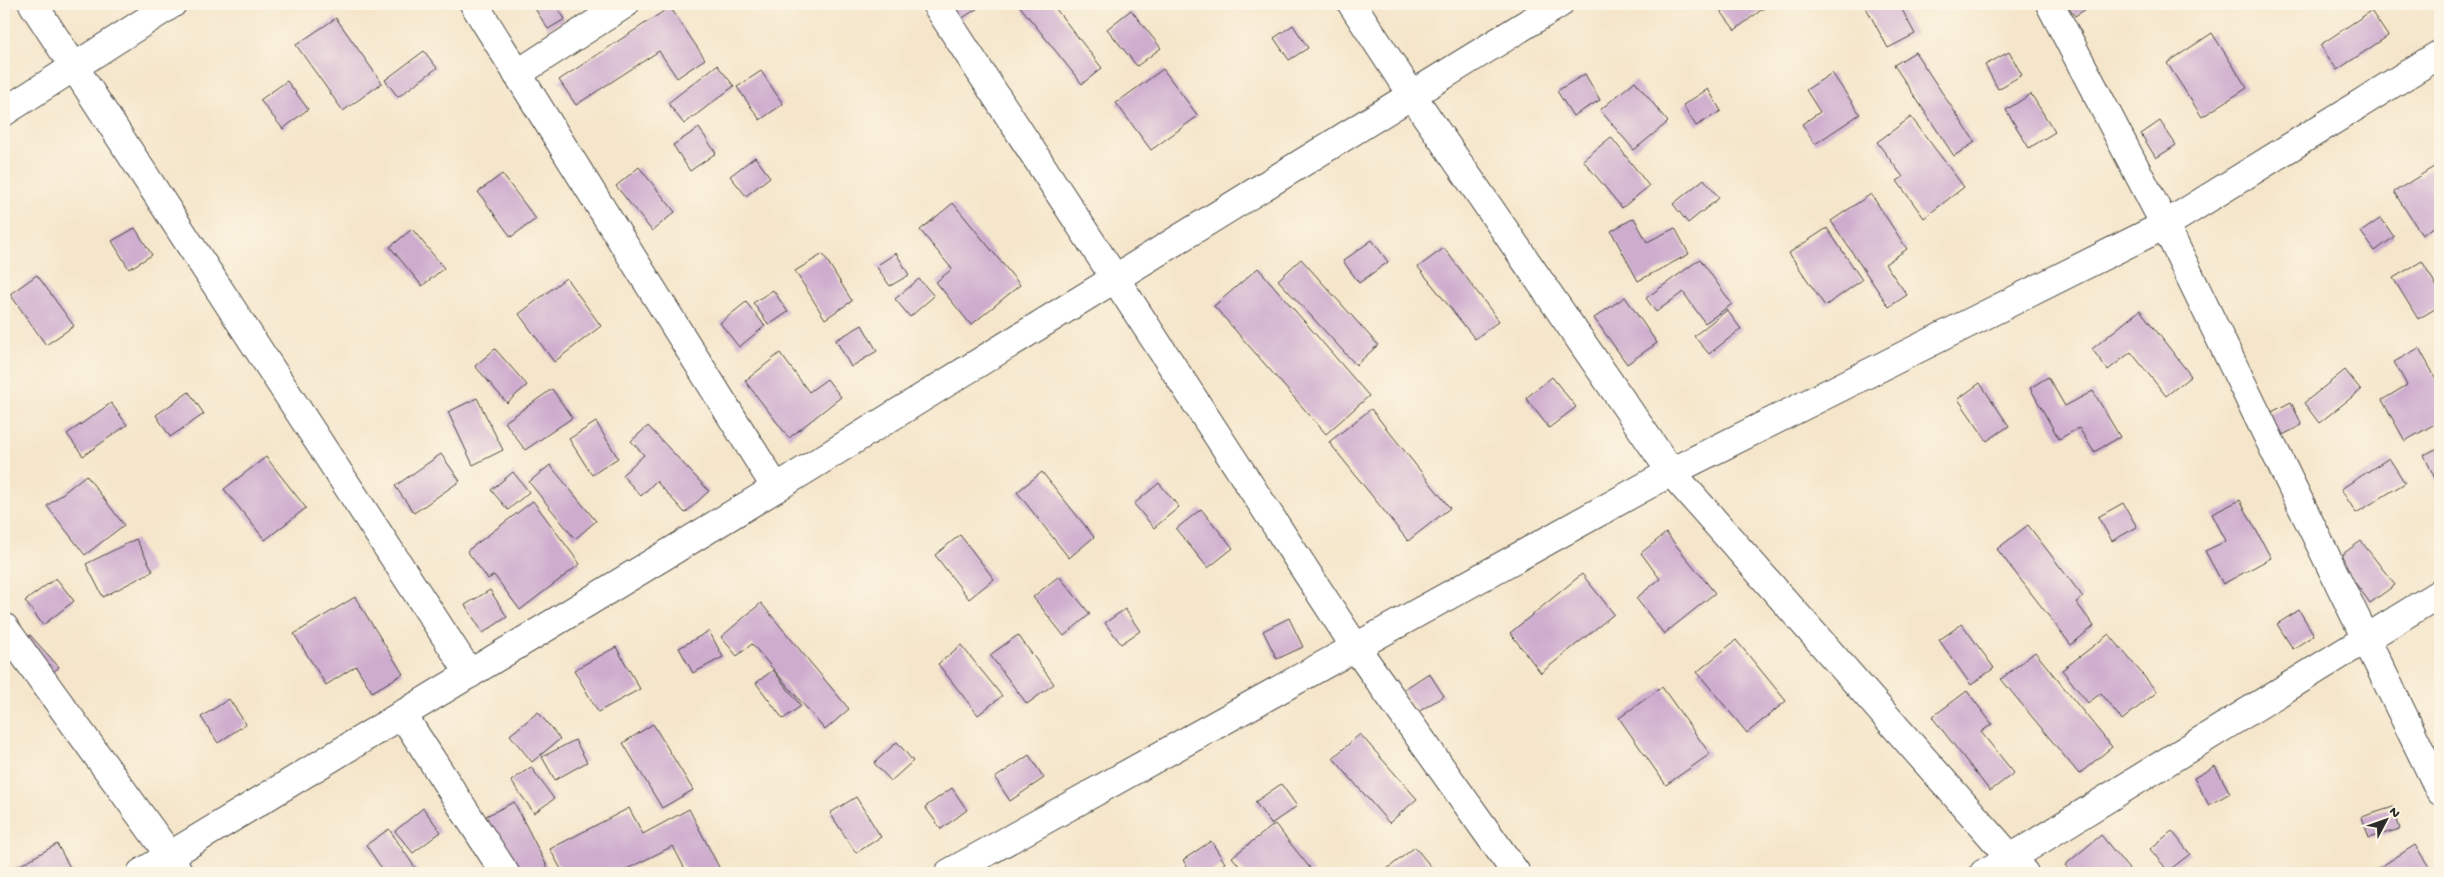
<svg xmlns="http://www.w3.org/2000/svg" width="2444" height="877" font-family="'Gochi Hand',sans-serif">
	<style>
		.building { fill: #cdacce }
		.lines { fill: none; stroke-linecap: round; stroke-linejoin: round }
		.street-casing { stroke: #494743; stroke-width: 30 }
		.street { stroke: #fff; stroke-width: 28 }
	</style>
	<rect width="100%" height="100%" fill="#fcf5e5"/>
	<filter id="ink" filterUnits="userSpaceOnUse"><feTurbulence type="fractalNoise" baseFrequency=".02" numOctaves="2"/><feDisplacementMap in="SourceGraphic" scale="10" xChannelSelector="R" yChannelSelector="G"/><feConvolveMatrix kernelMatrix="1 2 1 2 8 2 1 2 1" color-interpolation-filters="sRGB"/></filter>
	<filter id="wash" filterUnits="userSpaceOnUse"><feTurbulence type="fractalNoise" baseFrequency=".0096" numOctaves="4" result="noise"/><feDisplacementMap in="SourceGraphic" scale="20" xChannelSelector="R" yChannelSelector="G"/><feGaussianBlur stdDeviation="1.12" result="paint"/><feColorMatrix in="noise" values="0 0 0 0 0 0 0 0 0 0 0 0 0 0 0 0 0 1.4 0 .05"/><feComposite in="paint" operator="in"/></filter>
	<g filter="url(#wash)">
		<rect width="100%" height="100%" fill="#f5e6cb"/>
		<g id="blocks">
			<!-- building -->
			<g class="building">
				<path d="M532,4h23l10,15 -17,10z"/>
				<path d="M946,4h38l-26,17z"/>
				<path d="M1018,4h34l50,64 -20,16z"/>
				<path d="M1718,4h51l-34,26 -19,-25z"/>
				<path d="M1864,4h35l16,30 -27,14z"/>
				<path d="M2067,4h27l-19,12z"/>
				<path d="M2286,4h13l-9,5z"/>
				<path d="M670,7l35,52 -28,19 -18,-27 -83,54 -17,-25z"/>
				<path d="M1131,10l30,38 -24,18 -30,-37z"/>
				<path d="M2371,11l17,25 -51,34 -17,-25z"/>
				<path d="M336,18l46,65 -39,28 -47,-66z"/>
				<path d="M1293,25l15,23 -19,12 -15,-22z"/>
				<path d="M2212,33l35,55 -45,29 -35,-54z"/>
				<path d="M424,51l13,17 -39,29 -13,-17z"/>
				<path d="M1915,52l60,90 -21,14 -60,-91z"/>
				<path d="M2009,52l13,23 -24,14 -13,-24z"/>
				<path d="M717,65l17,21 -50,38 -16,-21z"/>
				<path d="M1163,69l35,47 -47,34 -35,-47z"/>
				<path d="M761,71l22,33 -23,16 -23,-33z"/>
				<path d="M1832,73l28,41 -45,30 -13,-20 18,-12 -14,-22z"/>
				<path d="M1585,74l15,26 -27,16 -16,-25z"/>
				<path d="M287,81l21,28 -25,20 -23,-29z"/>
				<path d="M1635,81l33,41 -34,28 -34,-40z"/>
				<path d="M1708,89l13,22 -25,15 -13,-21z"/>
				<path d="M2031,94l24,38 -26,16 -23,-38z"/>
				<path d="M1911,117l53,70 -40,31 -27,-37 6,-4 -26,-35z"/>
				<path d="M2160,121l16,24 -20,13 -15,-24z"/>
				<path d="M699,128l17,25 -26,18 -17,-26z"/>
				<path d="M1611,137l38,49 -27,22 -39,-48z"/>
				<path d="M755,157l15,20 -24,19 -16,-20z"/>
				<path d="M2440,163v60l-18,12 -28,-43z"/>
				<path d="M639,167l36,45 -23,19 -36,-45z"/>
				<path d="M502,174l34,45 -25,18 -33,-45z"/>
				<path d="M1704,179l15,19 -31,25 -15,-19z"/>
				<path d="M1871,194l36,55 -22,15 22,31 -18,12 -58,-86z"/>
				<path d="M953,203l67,82 -49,40 -35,-43 16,-13 -32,-39z"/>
				<path d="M1634,218l13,24 28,-14 14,26 -51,27 -27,-50z"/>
				<path d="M2381,218l13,19 -19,14 -14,-19z"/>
				<path d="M135,228l17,27 -23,14 -17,-28z"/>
				<path d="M1827,228l35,52 -37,26 -36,-53z"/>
				<path d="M412,229l32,39 -22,18 -32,-39z"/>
				<path d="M1372,240l16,22 -29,21 -16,-22z"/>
				<path d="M1444,248l55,73 -24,18 -57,-72z"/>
				<path d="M896,253l13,22 -19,11 -14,-20z"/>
				<path d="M823,254l29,47 -27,18 -30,-48z"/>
				<path d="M1301,259l77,86 -22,20 -78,-85z"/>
				<path d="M1700,259l32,45 -27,19 -22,-31 -27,20 -10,-14z"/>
				<path d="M2422,261l18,31v14l-22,13 -25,-41z"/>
				<path d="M1258,268l111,128 -43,38 -112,-128z"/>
				<path d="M37,275l37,51 -28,19 -36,-51z"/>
				<path d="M566,278l35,48 -47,36 -35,-48z"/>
				<path d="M919,279l15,17 -24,21 -15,-18z"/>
				<path d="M773,290l15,22 -19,13 -16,-22z"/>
				<path d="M1625,297l32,46 -30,21 -33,-46z"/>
				<path d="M746,302l19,24 -26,21 -19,-24z"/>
				<path d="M1727,310l14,19 -32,25 -15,-18z"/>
				<path d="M2140,310l51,66 -25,20 -35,-44 -23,18 -16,-21z"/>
				<path d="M862,325l15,26 -26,16 -15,-27z"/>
				<path d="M2419,348l21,38v35l-35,20 -23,-41 25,-15 -13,-23z"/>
				<path d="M495,349l32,36 -20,18 -32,-37z"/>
				<path d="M780,353l29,39 18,-13 14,18 -52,41 -44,-57z"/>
				<path d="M2345,370l16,20 -42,33 -15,-20z"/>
				<path d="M1552,377l24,30 -27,21 -23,-30z"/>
				<path d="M2048,377l17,29 28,-15 27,46 -26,15 -15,-24 -20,11 -29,-51z"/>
				<path d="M1980,383l29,43 -22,15 -29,-42z"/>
				<path d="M552,389l20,29 -47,32 -20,-28z"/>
				<path d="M189,392l15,22 -34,23 -14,-22z"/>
				<path d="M477,398l26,52 -30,15 -25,-53z"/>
				<path d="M2291,402l11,23 -27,14 -11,-23z"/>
				<path d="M111,403l16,22 -44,31 -16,-22z"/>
				<path d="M1371,409l79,99 -42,33 -79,-99z"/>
				<path d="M596,422l22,36 -26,17 -23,-36z"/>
				<path d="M648,426l61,65 -24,22 -29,-32 -15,15 -19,-21 22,-20 -13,-14z"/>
				<path d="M2440,447v42l-16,-34z"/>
				<path d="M441,454l19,27 -46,32 -19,-27z"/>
				<path d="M266,457l40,51 -41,32 -41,-51z"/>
				<path d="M2389,458l16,25 -49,30 -15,-24z"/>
				<path d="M550,465l46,56 -21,18 -46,-57z"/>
				<path d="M513,472l16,20 -21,18 -17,-20z"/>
				<path d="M1042,472l52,65 -25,21 -52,-66z"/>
				<path d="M86,475l38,50 -39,30 -38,-49z"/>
				<path d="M1159,483l20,24 -25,21 -20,-24z"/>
				<path d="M2240,500l31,58 -48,26 -18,-33 21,-10 -14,-27z"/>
				<path d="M533,501l47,63 -60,46 -26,-35 -6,4 -21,-28z"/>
				<path d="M2123,503l14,24 -25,14 -14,-24z"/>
				<path d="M1201,509l32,39 -25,20 -32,-39z"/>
				<path d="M2028,525l55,72 -7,5 18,24 -23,19 -74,-96z"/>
				<path d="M1666,533l49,60 -51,41 -28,-36 24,-19 -19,-26z"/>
				<path d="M960,535l34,44 -25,20 -34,-44z"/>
				<path d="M136,539l17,32 -50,26 -17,-33z"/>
				<path d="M2361,541l34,44 -25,18 -33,-45z"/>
				<path d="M1582,574l32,40 -73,59 -31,-40z"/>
				<path d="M1059,576l31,38 -26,22 -31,-39z"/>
				<path d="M56,578l18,23 -31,24 -18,-24z"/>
				<path d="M490,590l17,27 -24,16 -18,-28z"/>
				<path d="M355,597l48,77 -31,18 -16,-26 -30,19 -32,-51z"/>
				<path d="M761,603l88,106 -24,21 -73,-86 -15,12 -16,-19z"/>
				<path d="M1125,609l15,22 -19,13 -16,-21z"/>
				<path d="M2299,610l15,25 -21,14 -16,-25z"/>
				<path d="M1289,618l14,29 -26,12 -14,-28z"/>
				<path d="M1962,624l32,44 -23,17 -32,-45z"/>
				<path d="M709,631l14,26 -30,16 -14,-25z"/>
				<path d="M2109,634l48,58 -35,28 -21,-27 -13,10 -26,-33z"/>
				<path d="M30,635l29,32 -12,11 -29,-32z"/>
				<path d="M1018,635l36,49 -27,20 -37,-49z"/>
				<path d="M1736,640l50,61 -39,32 -50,-61z"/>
				<path d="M961,645l41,51 -24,19 -40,-51z"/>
				<path d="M616,647l24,42 -42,23 -24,-42z"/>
				<path d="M2035,652l77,95 -33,27 -78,-95z"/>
				<path d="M773,670l28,36 -18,13 -27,-36z"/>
				<path d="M1429,673l15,23 -26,16 -15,-22z"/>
				<path d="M1662,687l48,67 -44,31 -47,-67z"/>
				<path d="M1967,691l25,33 -11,8 33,41 -24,18 -58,-74z"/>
				<path d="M229,699l17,25 -28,19 -17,-26z"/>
				<path d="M538,712l22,27 -28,23 -22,-27z"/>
				<path d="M653,724l40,66 -31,18 -39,-65z"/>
				<path d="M1360,734l57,65 -28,24 -56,-65z"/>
				<path d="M575,740l12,22 -32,18 -13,-23z"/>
				<path d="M897,742l16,19 -22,20 -17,-18z"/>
				<path d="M1029,755l15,23 -34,23 -15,-23z"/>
				<path d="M2215,766l15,27 -21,12 -15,-27z"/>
				<path d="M531,767l23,32 -20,14 -23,-32z"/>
				<path d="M1281,784l16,22 -26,18 -16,-22z"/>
				<path d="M952,788l15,22 -26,19 -16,-22z"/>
				<path d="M856,797l25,40 -25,16 -26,-40z"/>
				<path d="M514,802l36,70 -2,1h-32l-30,-57z"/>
				<path d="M2393,807l7,22 -31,9 -7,-21z"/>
				<path d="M423,808l18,24 -28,21 -18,-22z"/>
				<path d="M629,808l14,26 46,-25 33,64h-35l-14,-27 -54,27h-42l-2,-3 -12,3 -13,-24z"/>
				<path d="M1275,824l39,49h-69l-13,-16z"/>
				<path d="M389,829l29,43 -1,1h-32l-19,-28z"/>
				<path d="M2172,831l18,23 -22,17 -18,-22z"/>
				<path d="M2101,835l31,38h-60l-7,-8z"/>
				<path d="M1211,841l14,22 -15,10h-19l-8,-13z"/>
				<path d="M57,844l16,29h-62l-1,-2z"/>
				<path d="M2415,845l18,28h-62z"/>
				<path d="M1415,847l21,26h-54z"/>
			</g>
		</g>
	</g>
	<g filter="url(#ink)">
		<use href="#blocks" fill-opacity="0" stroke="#494743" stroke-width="1"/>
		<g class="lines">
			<!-- street casing -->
			<g class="street-casing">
				<g id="street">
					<path d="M33,4l437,670"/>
					<path d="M474,4l302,484"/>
					<path d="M936,4l420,644 160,225"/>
					<path d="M1352,4l59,90 260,378 353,401"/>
					<path d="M2050,4l115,221 275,566"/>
					<path d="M517,74l108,-70"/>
					<path d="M4,112l168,-108"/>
					<path d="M4,627l166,229 9,17"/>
					<path d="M402,714l103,159"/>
					<path d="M141,873l635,-385 783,-484"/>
					<path d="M949,873l722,-401 494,-247 275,-171"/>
					<path d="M1984,873l27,-15 429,-265"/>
				</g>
			</g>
			<!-- street -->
			<use href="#street" class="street"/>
		</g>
	</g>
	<!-- margin -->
	<rect width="2444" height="877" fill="none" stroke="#fcf5e5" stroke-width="20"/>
	<!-- north arrow -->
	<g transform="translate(2386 820) rotate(49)" stroke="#fcf5e5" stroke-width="4" paint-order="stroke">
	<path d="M0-4L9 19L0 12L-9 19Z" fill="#2b2b2b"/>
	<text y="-8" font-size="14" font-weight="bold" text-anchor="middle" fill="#2b2b2b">N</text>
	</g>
</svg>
